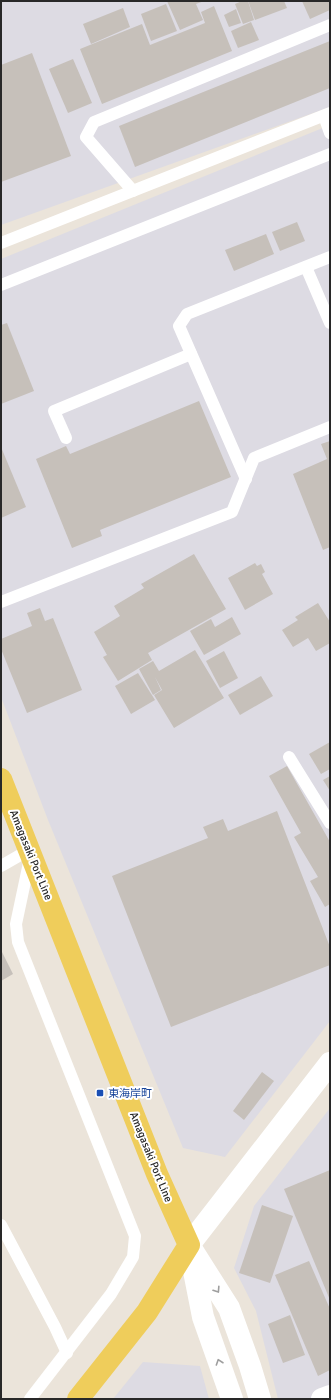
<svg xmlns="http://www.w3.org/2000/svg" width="331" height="1400" font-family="Signika,'Noto Sans JP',sans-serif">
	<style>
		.industrial { fill: #dddbe3 }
		.building { fill: #c6c0ba }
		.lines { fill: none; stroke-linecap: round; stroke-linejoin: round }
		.service { stroke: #fff; stroke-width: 12 }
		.minor { stroke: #fff; stroke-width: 22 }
		.tertiary { stroke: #fff; stroke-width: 22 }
		.primary { stroke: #efcd5b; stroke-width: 22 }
		.oneway { stroke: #9e9e9e }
		.transit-dot { fill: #1a4fb4; stroke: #fff; stroke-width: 1.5 }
		.labels { text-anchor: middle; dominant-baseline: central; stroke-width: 4; stroke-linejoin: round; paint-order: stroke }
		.street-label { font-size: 11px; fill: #282828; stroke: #fff }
		.transit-label { font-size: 11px; fill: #164399; stroke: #fff; text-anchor: start }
	</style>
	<rect width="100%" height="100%" fill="#ebe4da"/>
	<!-- industrial -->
	<g class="industrial">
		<path d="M1,1h329v106l-329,118z"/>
		<path d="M330,125v896l-105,136 -42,-9 -135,-328 -47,-123v-438z"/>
		<path d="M330,1108v291h-52l-22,-88 -22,-43 20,-62z"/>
		<path d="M143,1362l57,4 9,33h-96z"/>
	</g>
	<!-- building -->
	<g class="building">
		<path d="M167,1h37l-8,3 7,16 -23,10z"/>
		<path d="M242,1h6l6,19 -11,4 -8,-20z"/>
		<path d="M248,1h36l3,7 -32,12z"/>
		<path d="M302,1h28v9l-20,9z"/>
		<path d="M166,4l11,27 -26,10 -10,-27z"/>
		<path d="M214,6l18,45 -130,53 -22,-55 62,-25 8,21 55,-22 -4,-11z"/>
		<path d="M123,8l7,19 -39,17 -8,-20z"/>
		<path d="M236,9l5,14 -12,4 -5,-12z"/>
		<path d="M251,22l8,18 -21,8 -7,-17z"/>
		<path d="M330,41v47l-195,79 -16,-41z"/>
		<path d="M32,53l39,103 -70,26v-117z"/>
		<path d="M73,59l19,44 -24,10 -19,-44z"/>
		<path d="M297,222l8,19 -25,10 -8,-19z"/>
		<path d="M266,234l8,20 -40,17 -9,-21z"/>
		<path d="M7,323l27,68 -33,13v-79z"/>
		<path d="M199,401l32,76 -131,53 2,6 -30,12 -36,-89 30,-13 4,8z"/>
		<path d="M330,441v106l-7,3 -30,-76 34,-15 -6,-15z"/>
		<path d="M1,447l25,60 -25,11z"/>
		<path d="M194,554l32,55 -78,44 4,7 -34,21 -15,-24 4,-2 -13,-23 26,-16 -6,-10 30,-18 -3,-4z"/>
		<path d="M255,563l2,3 4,-2 4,8 -3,2 11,20 -28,16 -17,-32z"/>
		<path d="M318,603l12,19v21l-14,8 -8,-13 -15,9 -11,-17 16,-10 -3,-3z"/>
		<path d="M40,608l5,13 8,-3 29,72 -55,23 -26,-64v-10l31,-13 -5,-13z"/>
		<path d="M232,617l9,17 -37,21 -14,-24 21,-12 4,8z"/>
		<path d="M195,650l29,48 -50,30 -20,-33 8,-5 -7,-13 6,13 -8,5 -14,-26 14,-8 6,10z"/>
		<path d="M224,651l14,27 -18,10 -14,-27z"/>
		<path d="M138,673l17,27 -24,14 -16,-28z"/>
		<path d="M261,676l12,20 -33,19 -12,-20z"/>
		<path d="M330,742v27l-9,5 -12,-20z"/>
		<path d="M287,766l43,76v62l-5,3 -15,-26 8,-4 -24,-40 7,-4 -32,-57z"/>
		<path d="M330,776v15l-7,-11z"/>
		<path d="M277,811l53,136v18l-159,62 -59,-151 96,-38 -5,-11 20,-8 5,12z"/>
		<path d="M1,950l12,24 -12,7z"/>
		<path d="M262,1072l12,9 -30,39 -11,-9z"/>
		<path d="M330,1170v130l-46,-111z"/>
		<path d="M262,1205l31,11 -23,67 -31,-10z"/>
		<path d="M309,1261l21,48v61l-12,6 -43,-101z"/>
		<path d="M290,1315l15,40 -22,8 -15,-39z"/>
	</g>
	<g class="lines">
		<!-- service -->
		<g class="service">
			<path d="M324,116l6,17"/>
			<path d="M133,191l-47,-54 8,-15 236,-97"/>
			<path d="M1,243l329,-130"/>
			<path d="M306,267l24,56"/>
			<path d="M1,285l329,-131"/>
			<path d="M66,438l-12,-27 137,-57"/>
			<path d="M246,479l-67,-153 8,-12 143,-57"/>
			<path d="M1,602l231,-90 22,-54 76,-31"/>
			<path d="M289,757l41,66"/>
			<path d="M1,866l28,-16"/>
			<path d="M1,1225l54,102 12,26"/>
			<path d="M30,1399l81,-105 22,-37 2,-21 -117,-294 -2,-18 14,-66"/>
		</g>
		<!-- minor -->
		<g class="minor">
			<path d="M189,1245l141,-182"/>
			<path d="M322,1399l8,-3"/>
		</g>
		<!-- tertiary -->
		<g class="tertiary">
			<path d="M189,1245l40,63 21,58 10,33"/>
			<path d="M191,1256l12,61 29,82"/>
		</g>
		<!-- primary -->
		<path class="primary" d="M1,779l156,395 32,71 -42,67 -69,87"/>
	</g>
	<!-- one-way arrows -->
	<defs><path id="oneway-chevron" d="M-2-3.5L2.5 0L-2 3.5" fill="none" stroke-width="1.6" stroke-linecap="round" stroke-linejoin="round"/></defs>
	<g class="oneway">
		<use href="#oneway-chevron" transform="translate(217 1290) rotate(57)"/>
		<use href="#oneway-chevron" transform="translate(219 1362) rotate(-109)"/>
	</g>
	<!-- markers -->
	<rect class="transit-dot" x="96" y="1089" width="8" height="8" rx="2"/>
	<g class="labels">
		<!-- street labels -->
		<g class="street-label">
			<text transform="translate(31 855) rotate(68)">Amagasaki Port Line</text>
			<text transform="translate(151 1157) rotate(68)">Amagasaki Port Line</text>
		</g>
		<!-- transit labels -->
		<g class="transit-label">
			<text x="108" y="1093">東海岸町</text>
		</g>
	</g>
	<!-- border -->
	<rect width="331" height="1400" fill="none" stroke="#282828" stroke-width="4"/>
</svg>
